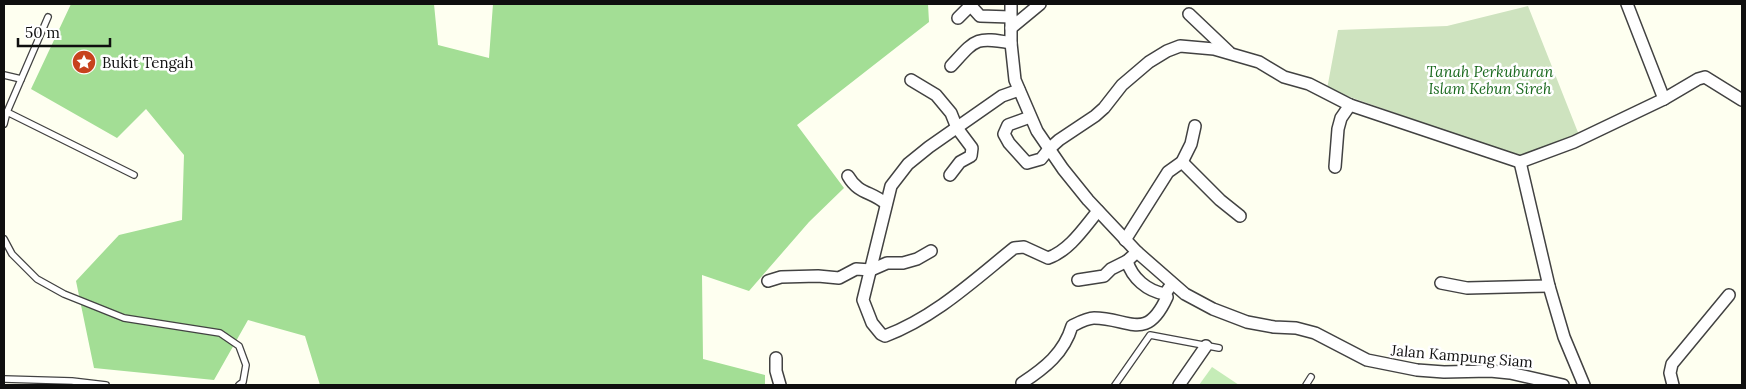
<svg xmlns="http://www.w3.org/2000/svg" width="1746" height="389" font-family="Lora,serif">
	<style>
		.green { fill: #c5ecb7 }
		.forest { fill: #a3de95 }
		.cemetery { fill: #cee3bf }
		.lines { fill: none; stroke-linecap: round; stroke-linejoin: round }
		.lane-casing { stroke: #424242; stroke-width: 8 }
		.street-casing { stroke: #424242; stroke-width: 14 }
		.lane { stroke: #fff; stroke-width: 5.5 }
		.street { stroke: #fff; stroke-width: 11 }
		.labels { text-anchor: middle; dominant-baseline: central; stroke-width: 5; stroke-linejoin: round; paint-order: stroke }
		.poi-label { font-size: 15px; fill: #0f0f0f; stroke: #fff; text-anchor: start }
		.park-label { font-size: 15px; font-style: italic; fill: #1b6a1f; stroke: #fff }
		.street-label { font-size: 15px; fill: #0f0f0f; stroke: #fff }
	</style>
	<rect width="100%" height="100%" fill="#fefff0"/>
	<!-- green -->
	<path class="green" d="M1212,367l27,18h-40z"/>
	<!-- forest -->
	<path class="forest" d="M71,4h363l4,41 51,13 4,-54h435l1,18 -132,103 47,63 -35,34 -60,69 -47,-16 1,84 62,16v10h-445l-15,-49 -57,-16 -34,60 -120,-12 -18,-87 43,-46 63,-15 2,-65 -38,-46 -29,29 -86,-49z"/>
	<!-- cemetery -->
	<path class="cemetery" d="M1528,6l51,129 -61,21 -191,-67 11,-59 109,-4z"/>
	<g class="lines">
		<!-- lane casing -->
		<g class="lane-casing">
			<g id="lane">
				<path d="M4,75l17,4"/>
				<path d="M7,112l127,63"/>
				<path d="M4,124l3,-12 41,-95"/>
				<path d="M4,239l8,15 25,25 27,15 60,24 96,15 19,13 7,19 -3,17 -4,3"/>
				<path d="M4,379l68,2 34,4"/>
				<path d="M1115,385l35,-50 69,13"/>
				<path d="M1306,385l5,-8"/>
			</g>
		</g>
		<!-- street casing -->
		<g class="street-casing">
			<g id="street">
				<path d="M1011,4v39l4,37 22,51 26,38 25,31 49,52 48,42 28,15 34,13 27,5 22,1 19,5 52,27 50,10 27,2 46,-1 20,2 53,12"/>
				<path d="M1627,4l37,95"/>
				<path d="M971,6l9,10 31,1"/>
				<path d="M1189,14l40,38"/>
				<path d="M958,18l14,-14"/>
				<path d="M1011,28l29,-24"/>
				<path d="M951,66c24,-26 24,-30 60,-23"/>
				<path d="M911,80l25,15 15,18 6,15 15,20 -1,8 -11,6 -10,13"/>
				<path d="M1019,90l-17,6 -73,51 -21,17 -17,22 -28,114 9,23 9,11 4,2c50,-19 88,-55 129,-88l10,-1 24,11c21,-7 36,-30 50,-47"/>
				<path d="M1030,117l-22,8 -4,9 5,9 18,20 14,-4 8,-10 10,-9 36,-24 9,-8 18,-23 27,-23 18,-11 13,-5 34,3 45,13 25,15 25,7 41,21 170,57 54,-20 90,-43 34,-20 7,-2 37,23"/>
				<path d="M1182,162l38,38 20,16"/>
				<path d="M1520,162l29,124 15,51 20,48"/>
				<path d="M1335,167l3,-38 3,-11 9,-13"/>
				<path d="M848,176c11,19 24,15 38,28"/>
				<path d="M1125,240l43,-68 14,-10 9,-18 4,-18"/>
				<path d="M1127,261c5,17 20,30 38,33l4,-6"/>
				<path d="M1078,280l26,-4 7,-7 16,-8 10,-9"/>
				<path d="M768,281l13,-4 37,-1 21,2 17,-9 15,1 16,-7h16l14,-4 14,-8"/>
				<path d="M1441,283l26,5 82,-2"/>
				<path d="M776,358v13l4,14"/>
				<path d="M1022,383c23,-15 42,-30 50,-57 6,-3 15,-8 22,-8 35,0 52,25 73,-21l-2,-3"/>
				<path d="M1179,385l27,-39"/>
				<path d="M1673,385l-3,-12 2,-9 57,-69"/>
			</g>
		</g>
		<!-- lane -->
		<use href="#lane" class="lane"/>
		<!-- street -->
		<use href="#street" class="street"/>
	</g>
	<!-- icons -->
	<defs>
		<g id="sight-disc" transform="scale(1.25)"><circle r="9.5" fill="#c7421e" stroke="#fff"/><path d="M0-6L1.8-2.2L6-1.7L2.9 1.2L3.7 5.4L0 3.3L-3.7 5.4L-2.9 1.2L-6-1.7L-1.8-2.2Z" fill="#fff"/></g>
	</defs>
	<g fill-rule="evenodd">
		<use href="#sight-disc" x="84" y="62"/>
	</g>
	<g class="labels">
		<!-- poi labels -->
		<g class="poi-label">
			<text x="102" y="62">Bukit Tengah</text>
		</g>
		<!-- park labels -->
		<g class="park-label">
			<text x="1490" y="71">Tanah Perkuburan<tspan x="1490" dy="17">Islam Kebun Sireh</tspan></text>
		</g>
		<!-- street labels -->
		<g class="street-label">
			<text transform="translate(1462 356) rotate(5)">Jalan Kampung Siam</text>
		</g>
	</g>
	<!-- border -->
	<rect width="1746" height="389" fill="none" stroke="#0f0f0f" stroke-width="10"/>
	<!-- scale -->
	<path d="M18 38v8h92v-8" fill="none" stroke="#0f0f0f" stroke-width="2.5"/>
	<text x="25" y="38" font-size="15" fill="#0f0f0f" stroke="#ffffff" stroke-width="4" paint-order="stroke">50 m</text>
</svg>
